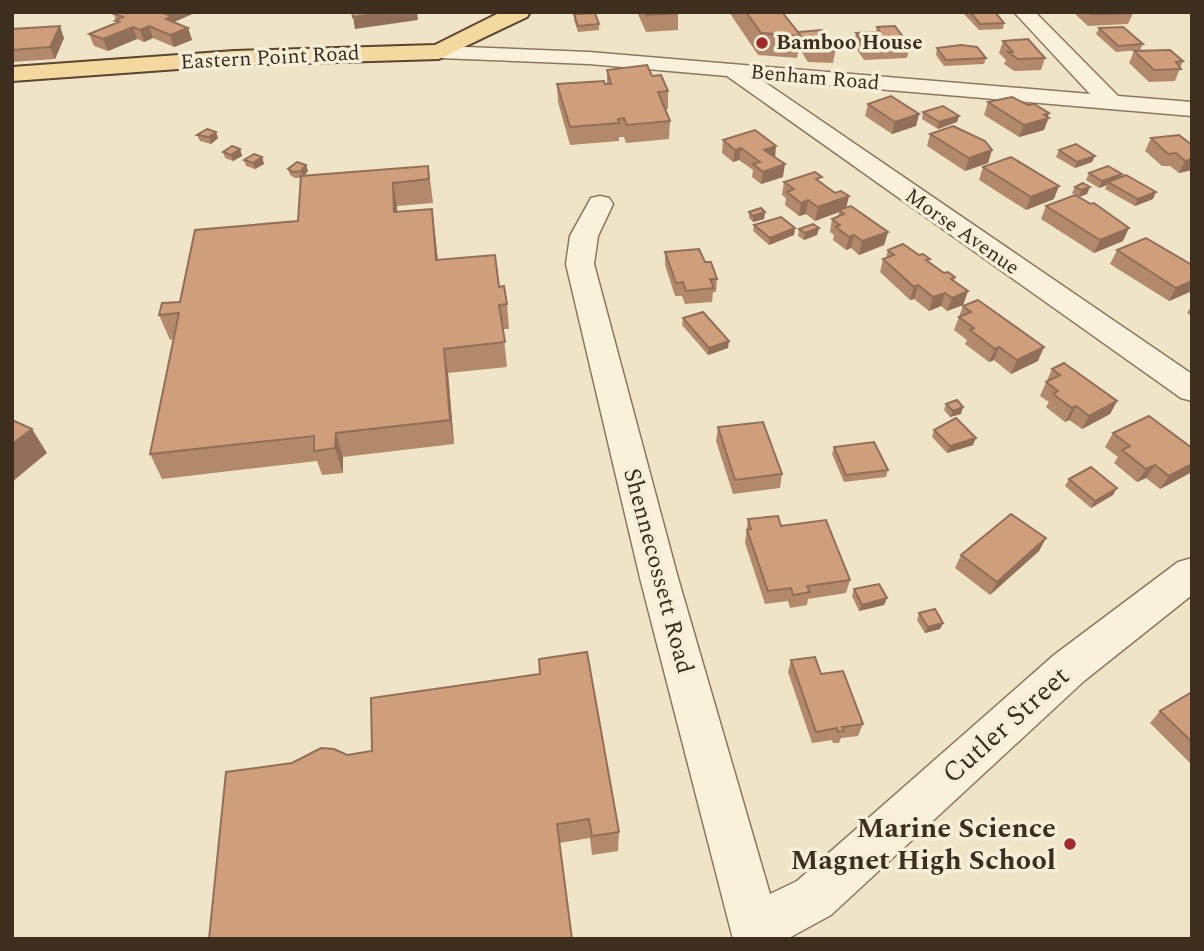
<svg xmlns="http://www.w3.org/2000/svg" width="1204" height="951" font-family="Spectral,serif">
	<style>
		.lines { fill: none; stroke-linecap: round; stroke-linejoin: round }
		.minor-casing { stroke: #8d765c; stroke-width: 3 }
		.major-casing { stroke: #5b4430; stroke-width: 4 }
		.minor { fill: #faf1dc; fill-rule: evenodd }
		.major { fill: #f3d9a0; fill-rule: evenodd }
		.wall { fill: #b2896c }
		.shaded-wall { fill: #916f58 }
		.building { fill: #cf9f7d; stroke: #916f58; stroke-width: 2 }
		.poi-dot { fill: #9e2a2b; stroke: #f7eed8; stroke-width: 2.5 }
		.labels { text-anchor: middle; dominant-baseline: central; stroke-width: 7; stroke-linejoin: round; paint-order: stroke }
		.far-poi-label { font-size: 21px; font-weight: bold; fill: #3d2e20; stroke: #f7eed8; text-anchor: start }
		.far-street-label { font-size: 21px; fill: #3d2e20; stroke: #f7eed8 }
		.street-label { font-size: 24px; fill: #3d2e20; stroke: #f7eed8 }
		.near-street-label { font-size: 28px; fill: #3d2e20; stroke: #f7eed8 }
		.near-poi-label { font-size: 28px; font-weight: bold; fill: #3d2e20; stroke: #f7eed8; text-anchor: end }
	</style>
	<rect width="100%" height="100%" fill="#f0e4c8"/>
	<g class="lines">
		<!-- minor casing -->
		<g class="minor-casing">
			<g id="minor">
				<path d="M1014,12h21l83,84 74,6v14l-432,-37 432,295v27l-11,-3 -454,-322 -138,-12 -150,-6 -11,-6 11,-6 150,6 501,42z"/>
				<path d="M600,196l9,2 4,6 -15,32 -4,28 84,314 92,316 27,-13 257,-226 124,-93 14,-4v37l-108,86 -253,234 -44,24h-54l-93,-361 -74,-314 4,-28 21,-38z"/>
			</g>
		</g>
		<!-- major casing -->
		<g class="major-casing">
			<path id="major" d="M501,12h29l-3,5 -88,42 -205,6 -222,16v-14l222,-16 201,-6z"/>
		</g>
		<!-- minor -->
		<use href="#minor" class="minor"/>
		<!-- major -->
		<use href="#major" class="major"/>
	</g>
	<!-- wall -->
	<g class="wall">
		<path d="M12,12h39l-3,1z"/>
		<path d="M117,12h78l-21,10 14,6 4,12 -18,7 -21,-9 -9,4 -7,-3 -29,12 -14,-5 -5,-12 27,-11 -2,-9z"/>
		<path d="M637,12h41v18l-32,2z"/>
		<path d="M729,12h53l15,20 39,16 -3,15 -25,-1 -9,-14 -2,10 -39,-3z"/>
		<path d="M965,12h30l9,11 -1,6 -24,1 -15,-16z"/>
		<path d="M1073,12l60,1 -5,11 -40,2z"/>
		<path d="M574,14l25,10v6l-21,2 -4,-12z"/>
		<path d="M877,27l33,19 -3,12 -43,2 -10,-15 2,-12 20,-1z"/>
		<path d="M1099,28l44,16 -3,6 -24,2 -20,-18z"/>
		<path d="M12,29l52,9 -9,21 -43,3z"/>
		<path d="M1003,41l42,17 -4,12 -27,1 -10,-7 2,-4 -7,-7z"/>
		<path d="M937,48l49,10 -2,6 -40,2 -8,-11z"/>
		<path d="M1134,51l49,10 -8,20 -26,1 -20,-19z"/>
		<path d="M607,70l45,6 16,15v18h-3l5,12 -1,18 -43,4 -2,-6h-5v4l-49,4 -12,-43 -1,-18h50z"/>
		<path d="M988,102l60,15 1,1 -5,12 -25,7 -35,-22z"/>
		<path d="M868,104l51,10 -3,12 -24,8 -27,-18z"/>
		<path d="M923,112l36,4 -2,6 -19,7 -16,-10z"/>
		<path d="M930,134l62,16 -4,13 -23,8 -38,-25z"/>
		<path d="M197,135l21,3 -7,6 -11,-3z"/>
		<path d="M1151,138l41,7v25l-13,3 -9,-7h-8l-17,-15z"/>
		<path d="M723,140l52,18 8,19 -22,7 -9,-7 1,-7 -14,-10 -6,2 -11,-9z"/>
		<path d="M240,149l2,7 -9,5 -8,-3 -2,-6z"/>
		<path d="M1059,150l33,12 -17,6 -19,-11z"/>
		<path d="M262,157l2,7 -9,5 -9,-3 -2,-6z"/>
		<path d="M306,165l2,6 -4,5 124,-10 5,37 -36,3v6l35,-3 6,51 61,27 8,17 2,25h-6l4,38 -59,6 6,71 -111,13v16l-21,2 -5,-14 -155,18 -12,-25 23,-115 -3,1 -11,-25 139,-94 3,-43h-6l-5,-3 -2,-6z"/>
		<path d="M983,167l71,32 -28,11 -47,-30z"/>
		<path d="M1089,173l33,1 -2,3 33,22 -18,7 -30,-17 2,-4 -8,3 -13,-8z"/>
		<path d="M784,182l37,1 25,25 42,24 -4,13 -25,10 -8,-7 -5,2 -13,-10 1,-5 -4,-3 2,-13 6,-2 1,-5 -24,9 -9,-7 -7,2 -14,-11 1,-7 -4,-3z"/>
		<path d="M1075,187l12,7 -8,3 -7,-4z"/>
		<path d="M1046,206l77,35 -29,12 -53,-34z"/>
		<path d="M749,212h16l-1,7 -11,3 -4,-4z"/>
		<path d="M754,225l41,3 -1,7 -25,10 -16,-14z"/>
		<path d="M819,228l-2,7 -13,5 -6,-4 1,-7z"/>
		<path d="M888,250l41,12 15,11 11,4 -1,4 14,10 -5,14 -16,6 -6,-5 -12,5 -15,-12 -4,1 -30,-28 3,-13 3,-1z"/>
		<path d="M1117,250l75,15v26l-23,10 -59,-37z"/>
		<path d="M665,252l40,10 12,17 -1,13h-3l-1,10 -27,2 -3,-8h-7l-10,-31z"/>
		<path d="M1192,305v11l-5,-3z"/>
		<path d="M963,306l75,55 -27,13 -17,-14 -5,2 -24,-18 2,-4 -13,-10z"/>
		<path d="M683,318l45,30 -20,7 -26,-30z"/>
		<path d="M1052,369l65,32 -7,13 -28,15 -13,-9 -4,2 -19,-15 3,-5 -9,-6z"/>
		<path d="M946,404l15,10 -11,3 -6,-7z"/>
		<path d="M718,427l64,47 -2,14 -47,6 -17,-53z"/>
		<path d="M934,430l39,15 -26,8 -15,-16z"/>
		<path d="M1113,433l79,15v24l-32,17 -14,-11 -9,4 -23,-19 4,-6 -13,-10z"/>
		<path d="M834,447l54,23 -2,7 -42,5 -12,-28z"/>
		<path d="M1069,479l44,16 -22,13 -26,-22z"/>
		<path d="M748,519l33,7 69,54 -4,13 -38,6 -1,6 -17,3 -2,-7 -23,3 -20,-61z"/>
		<path d="M1046,538l-7,13 -49,44 -35,-27 6,-13z"/>
		<path d="M854,589l33,9 -3,7 -25,6 -7,-15z"/>
		<path d="M919,613l24,10 -3,6 -15,4 -8,-13z"/>
		<path d="M791,660l30,14 42,50 -5,12 -17,2 -2,5h-6l-1,-3 -20,3 -24,-71z"/>
		<path d="M1192,692v73l-42,-42 10,-12z"/>
		<path d="M371,698l248,134 -1,19 -26,4 -2,-17 -31,5 -212,-88 25,-4z"/>
	</g>
	<!-- shaded-wall -->
	<g class="shaded-wall">
		<path d="M164,12h31v1l-21,9 -4,8z"/>
		<path d="M299,12h23l-23,2z"/>
		<path d="M387,12h30l1,8 -63,9 -2,-12z"/>
		<path d="M60,26l4,12 -9,21 -5,-12z"/>
		<path d="M149,26l4,12 -9,4 -4,-12z"/>
		<path d="M133,27l4,12 -29,12 -5,-12z"/>
		<path d="M188,28l4,12 -18,7 -4,-12z"/>
		<path d="M1049,113l-5,17 -25,7 5,-12 20,-10z"/>
		<path d="M919,114l-3,12 -24,8 3,-12z"/>
		<path d="M959,116l-2,6 -19,7 1,-7z"/>
		<path d="M216,132l2,6 -7,6 -2,-7z"/>
		<path d="M776,146l-1,13 -11,-9z"/>
		<path d="M741,148l-2,12 -6,2 2,-12z"/>
		<path d="M240,149l2,7 -9,5 -2,-6z"/>
		<path d="M992,150l-4,13 -23,8 4,-13z"/>
		<path d="M1095,156l-3,6 -17,6 2,-6z"/>
		<path d="M262,157l2,7 -9,5 -2,-6z"/>
		<path d="M1192,159v11l-13,3 6,-12z"/>
		<path d="M785,164l-2,13 -22,7 2,-12z"/>
		<path d="M306,165l2,6 -5,6 -2,-6z"/>
		<path d="M428,166l3,23 2,14 -4,-24z"/>
		<path d="M1122,174l-3,6 -11,2 -1,3 -8,3 3,-7z"/>
		<path d="M393,183l4,23 1,30 -4,-24z"/>
		<path d="M1059,186l-5,13 -28,11 5,-13z"/>
		<path d="M1090,187l-3,7 -8,3 2,-7z"/>
		<path d="M1156,192l-3,7 -18,7 3,-7z"/>
		<path d="M849,196l-3,13 -7,1v2l-24,9 3,-14z"/>
		<path d="M808,200l-2,14 -7,2 2,-13z"/>
		<path d="M432,209l3,24 5,51 -4,-24z"/>
		<path d="M765,212l-1,7 -11,3v-6z"/>
		<path d="M795,228l-1,7 -25,10 1,-7z"/>
		<path d="M819,228l-2,7 -13,5 1,-7z"/>
		<path d="M1129,228l-6,13 -29,12 6,-13z"/>
		<path d="M888,232l-4,13 -25,10 3,-14z"/>
		<path d="M854,235l-3,13 -5,2 3,-13z"/>
		<path d="M1192,281v10l-23,10 7,-13z"/>
		<path d="M918,285l-4,14 -4,1 4,-13z"/>
		<path d="M968,291l-5,14 -16,6 5,-13z"/>
		<path d="M945,293l-4,13 -12,5 4,-14z"/>
		<path d="M729,341l-1,7 -20,7 1,-7z"/>
		<path d="M999,347l-5,13 -5,2 6,-13z"/>
		<path d="M1044,347l-6,14 -27,13 6,-14z"/>
		<path d="M444,349l4,24 6,71 -4,-24z"/>
		<path d="M1117,401l-7,13 -28,15 7,-13z"/>
		<path d="M1076,406l-7,14 -4,2 7,-14z"/>
		<path d="M963,407l-2,7 -11,3 3,-6z"/>
		<path d="M32,429l15,24 -35,29v-38z"/>
		<path d="M336,433l7,24v16l-8,-25z"/>
		<path d="M976,438l-3,7 -26,8 3,-7z"/>
		<path d="M1192,464v8l-32,17 9,-13z"/>
		<path d="M1155,465l-9,13 -9,4 9,-13z"/>
		<path d="M1117,488l-4,7 -22,13 4,-7z"/>
		<path d="M1046,538l-7,13 -49,44 7,-13z"/>
		<path d="M887,598l-3,7 -25,6 3,-6z"/>
		<path d="M943,623l-3,6 -15,4 3,-6z"/>
	</g>
	<!-- building -->
	<g class="building">
		<path d="M117,12h47l-1,1 9,3 -6,3 22,9 -18,7 -21,-9 -9,4 -7,-3 -30,12 -14,-5 30,-12 -4,-1 8,-4 -9,-3z"/>
		<path d="M352,12h35l-34,5z"/>
		<path d="M645,12h33v1l-31,2z"/>
		<path d="M746,12h36l19,24 -40,-3z"/>
		<path d="M970,12h25l9,11 -24,1z"/>
		<path d="M1090,12h43v1l-41,1z"/>
		<path d="M595,13l4,11 -21,2 -4,-12z"/>
		<path d="M60,26l-10,21 -38,3v-21z"/>
		<path d="M895,26l15,20 -44,2 -10,-15 24,-1 -3,-5z"/>
		<path d="M1123,27l20,17 -25,2 -19,-18z"/>
		<path d="M822,30l14,18h-3l2,3 -25,-1 -12,-18z"/>
		<path d="M1028,39l17,19 -27,1 -10,-7h5l-10,-11z"/>
		<path d="M961,45l16,2 9,11 -40,2 -9,-12z"/>
		<path d="M1170,50l13,11 -7,1 5,7 -27,1 -20,-19z"/>
		<path d="M647,65l5,11 9,-1 7,16 -10,1 12,29 -43,4 -3,-7 -6,1 1,4 -49,4 -13,-43 47,-3 1,3h6l-4,-14z"/>
		<path d="M891,96l28,18 -24,8 -27,-18z"/>
		<path d="M1012,97l16,8 6,-1 15,9 -5,2 5,3 -25,7 -36,-23z"/>
		<path d="M943,106l16,10 -20,6 -16,-10z"/>
		<path d="M953,126l32,15 7,9 -23,8 -39,-24z"/>
		<path d="M207,129l9,3 -7,5 -12,-2z"/>
		<path d="M755,130l21,16 -12,4 21,14 -22,8 -10,-8 7,-2 -19,-14 -6,2 -12,-10z"/>
		<path d="M1179,135l13,10v14l-7,2 -9,-8 -8,1 -17,-16z"/>
		<path d="M1076,144l19,12 -18,6 -18,-12z"/>
		<path d="M232,146l8,3 -9,6 -8,-3z"/>
		<path d="M254,154l8,3 -9,6 -9,-3z"/>
		<path d="M1011,157l48,29 -28,11 -48,-30z"/>
		<path d="M297,162l9,3 -5,6 -8,1 -5,-3z"/>
		<path d="M428,166l1,13 -36,4 1,29 38,-3 4,51 59,-5 4,32 5,-1 3,18 -8,1 6,37 -61,7 6,71 -114,13 -1,15 -21,3v-15l-164,18 29,-141 -20,2 3,-12 18,-1 15,-72 103,-9 3,-45z"/>
		<path d="M1108,166l14,8 -20,7 -13,-8z"/>
		<path d="M815,172l7,5 -6,2 19,14 6,-2 8,5 -31,11 -10,-7 -7,3 -14,-11 7,-3 -10,-7z"/>
		<path d="M1126,175l30,17 -18,7 -30,-17z"/>
		<path d="M1083,183l7,4 -9,3 -6,-3z"/>
		<path d="M1075,195l16,9 3,-1 35,25 -29,12 -54,-34z"/>
		<path d="M851,206l37,26 -26,9 -8,-6 -5,2 -13,-10 4,-2 -8,-6 12,-5 -5,-4z"/>
		<path d="M761,208l4,4 -12,4 -4,-4z"/>
		<path d="M781,217l14,11 -25,10 -16,-13z"/>
		<path d="M813,224l6,4 -14,5 -6,-4z"/>
		<path d="M1146,238l46,27v16l-16,7 -59,-38z"/>
		<path d="M903,244l16,11 4,-1 7,5 -4,1 18,13 4,-1 7,5 -4,2 17,12 -16,7 -7,-5 -12,4 -15,-12 -4,2 -31,-28 11,-4 -6,-5z"/>
		<path d="M699,249l6,13h6l6,17h-7l4,9 -28,3 -3,-9 -7,1 -11,-31z"/>
		<path d="M978,300l66,47 -27,13 -18,-13 -4,2 -25,-19 4,-2 -15,-11 12,-5 -8,-6z"/>
		<path d="M703,312l26,29 -20,7 -26,-30z"/>
		<path d="M1064,363l53,38 -28,15 -13,-10 -4,2 -19,-14 5,-3 -12,-9 14,-7 -8,-6z"/>
		<path d="M957,400l6,7 -10,4 -7,-7z"/>
		<path d="M1149,416l43,32v16l-23,12 -14,-11 -9,4 -24,-19 8,-4 -17,-13z"/>
		<path d="M956,418l20,20 -26,8 -16,-16z"/>
		<path d="M12,420l20,9 -20,15z"/>
		<path d="M763,422l19,52 -47,6 -17,-53z"/>
		<path d="M874,442l14,28 -42,5 -12,-28z"/>
		<path d="M1091,467l26,21 -22,13 -26,-22z"/>
		<path d="M1011,514l35,24 -49,44 -36,-27z"/>
		<path d="M778,516l3,10 45,-6 24,60 -43,6 3,6 -17,3 -2,-7 -23,3 -21,-61 4,-1 -3,-10z"/>
		<path d="M879,584l8,14 -25,7 -8,-16z"/>
		<path d="M935,609l8,14 -15,4 -9,-14z"/>
		<path d="M587,652l32,180 -27,4 -3,-17 -32,5 15,115h-363l17,-167 66,-9 29,-15 13,1 13,6 25,-4 -1,-53 169,-24 -1,-15z"/>
		<path d="M815,657l6,17 22,-3 20,53 -21,3 2,4 -6,1 -1,-4 -21,4 -25,-72z"/>
		<path d="M1192,692v50l-32,-31z"/>
	</g>
	<!-- markers -->
	<g class="poi-dot">
		<circle cx="762" cy="43" r="7"/>
		<circle cx="1070" cy="844" r="7"/>
	</g>
	<g class="labels">
		<!-- far-poi labels -->
		<g class="far-poi-label">
			<text x="776" y="43">Bamboo House</text>
		</g>
		<!-- far-street labels -->
		<g class="far-street-label">
			<text transform="translate(270 58) rotate(-3)">Eastern Point Road</text>
			<text transform="translate(815 78) rotate(5)">Benham Road</text>
			<text transform="translate(962 232) rotate(35)">Morse Avenue</text>
		</g>
		<!-- street labels -->
		<g class="street-label">
			<text transform="translate(658 571) rotate(75)">Shennecossett Road</text>
		</g>
		<!-- near-street labels -->
		<g class="near-street-label">
			<text transform="translate(1006 725) rotate(-42)">Cutler Street</text>
		</g>
		<!-- near-poi labels -->
		<g class="near-poi-label">
			<text x="1056" y="828">Marine Science<tspan x="1056" dy="32">Magnet High School</tspan></text>
		</g>
	</g>
	<!-- border -->
	<rect width="1204" height="951" fill="none" stroke="#3d2e20" stroke-width="28"/>
</svg>
